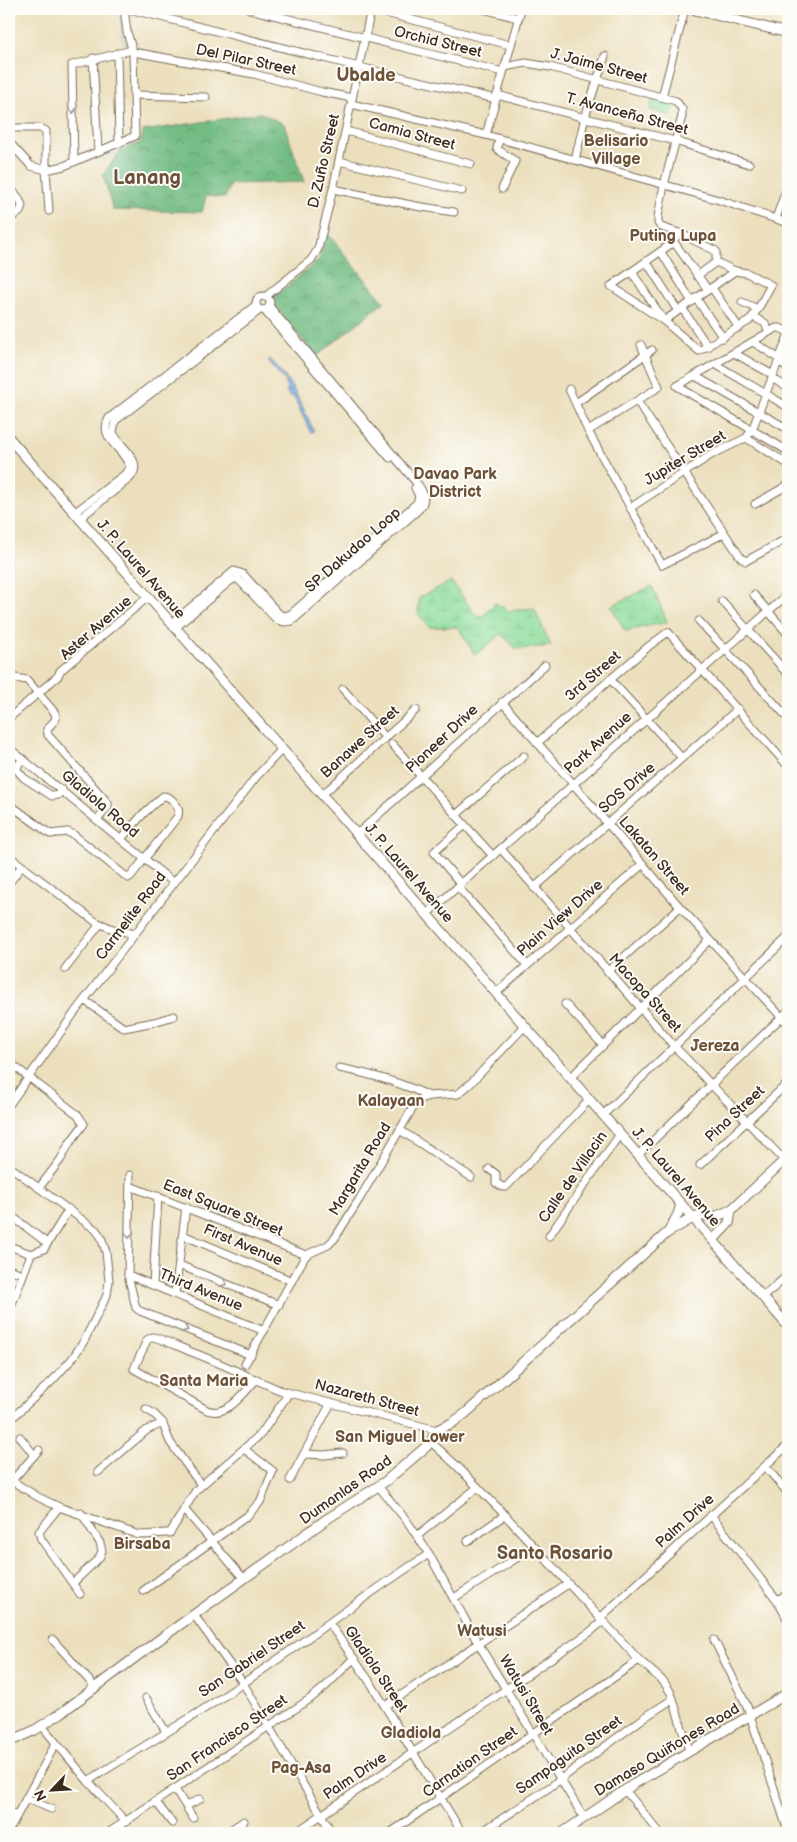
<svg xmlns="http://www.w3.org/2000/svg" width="797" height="1842" font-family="'Balsamiq Sans',sans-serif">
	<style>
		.forest { fill: url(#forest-crowns); stroke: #567351 }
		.wetland { fill: url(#wetland-marsh); stroke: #64845d }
		.park { fill: url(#park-crowns); stroke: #64845d }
		.water { fill: url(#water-rules); stroke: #596d82 }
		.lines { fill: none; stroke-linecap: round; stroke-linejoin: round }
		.stream { stroke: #77b0e7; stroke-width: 1 }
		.minor-casing { stroke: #796956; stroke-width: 9 }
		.major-casing { stroke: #796956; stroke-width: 11 }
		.minor { stroke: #fff; stroke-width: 7 }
		.major { stroke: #fff; stroke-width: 9 }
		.oneway { stroke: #a79f9a }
		.labels { text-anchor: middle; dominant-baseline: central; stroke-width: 4; stroke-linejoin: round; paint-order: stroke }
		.street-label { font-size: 15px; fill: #3b2a1e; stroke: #fdfcf7 }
		.neighbourhood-label { font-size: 16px; font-weight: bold; fill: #6d5239; stroke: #fdfcf7 }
		.quarter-label { font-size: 18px; font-weight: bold; fill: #6d5239; stroke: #fdfcf7 }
		.district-label { font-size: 20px; font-weight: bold; fill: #6d5239; stroke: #fdfcf7 }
	</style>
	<defs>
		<pattern id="forest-crowns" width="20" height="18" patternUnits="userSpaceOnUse" patternTransform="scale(1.25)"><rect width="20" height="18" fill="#72bc84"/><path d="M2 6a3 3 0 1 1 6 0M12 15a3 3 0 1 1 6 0" fill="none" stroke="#5f996b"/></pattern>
		<pattern id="wetland-marsh" width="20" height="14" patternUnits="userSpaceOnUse" patternTransform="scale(1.25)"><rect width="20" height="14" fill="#8ddd9c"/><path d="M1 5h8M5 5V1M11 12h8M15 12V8" fill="none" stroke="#7bbe86"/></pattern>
		<pattern id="park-crowns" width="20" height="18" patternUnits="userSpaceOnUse" patternTransform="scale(1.25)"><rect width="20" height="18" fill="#8ddd9c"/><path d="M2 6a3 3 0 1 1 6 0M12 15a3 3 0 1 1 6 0" fill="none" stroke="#7bbe86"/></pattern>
		<pattern id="water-rules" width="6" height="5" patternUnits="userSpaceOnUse" patternTransform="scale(1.25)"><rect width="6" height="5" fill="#77b0e7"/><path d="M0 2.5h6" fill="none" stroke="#638fbb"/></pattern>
	</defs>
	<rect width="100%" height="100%" fill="#fdfcf7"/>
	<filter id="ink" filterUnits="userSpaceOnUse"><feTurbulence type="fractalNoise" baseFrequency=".02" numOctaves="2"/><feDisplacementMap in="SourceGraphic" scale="10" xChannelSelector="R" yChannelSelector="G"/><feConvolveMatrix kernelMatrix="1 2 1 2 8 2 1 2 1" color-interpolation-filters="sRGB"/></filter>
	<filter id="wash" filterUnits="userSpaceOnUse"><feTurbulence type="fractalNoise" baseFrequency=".0096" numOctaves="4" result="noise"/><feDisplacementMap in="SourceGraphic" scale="20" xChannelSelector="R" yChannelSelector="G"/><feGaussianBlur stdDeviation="1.12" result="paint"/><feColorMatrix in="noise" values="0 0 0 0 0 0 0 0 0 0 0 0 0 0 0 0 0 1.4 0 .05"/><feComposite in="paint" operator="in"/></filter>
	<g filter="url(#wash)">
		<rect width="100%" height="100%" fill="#ebdfbd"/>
		<!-- forest -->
		<g class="forest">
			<path d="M261,113l23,11 20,58 -74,2 -5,14 -19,-2 -4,16 -89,-2 -10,-35 16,-23 22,-10 2,-11z"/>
			<path d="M327,233l57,69 -68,55 -39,-49 -3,-11 45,-37z"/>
		</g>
		<!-- wetland -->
		<g class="wetland">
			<path d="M451,581l24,33 8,2 12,-13 14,8 25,-3 17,38 -34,3 -16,-15 -26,21 -17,-28h-29l-11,-14 1,-15z"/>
			<path d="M652,586l15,36 -42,9 -14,-25z"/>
		</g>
		<!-- park -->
		<path class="park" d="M653,98l21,6 -3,12 -21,-6z"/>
		<!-- water -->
		<path class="water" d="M270,359c21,21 32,46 44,72l-3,2 -18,-37 -3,1 -4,-7 2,-1 -4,-6 2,-1 -18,-21z"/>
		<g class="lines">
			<!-- stream -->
			<g class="stream">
				<path d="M121,15l1,21 5,10"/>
				<path d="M102,160l30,-17v-2"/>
			</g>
		</g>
	</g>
	<g filter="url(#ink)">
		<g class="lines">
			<!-- minor casing -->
			<g class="minor-casing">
				<g id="minor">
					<path d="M129,9l230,58 137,32"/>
					<path d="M249,9l254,63"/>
					<path d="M370,9l140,36"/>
					<path d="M483,9l35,9"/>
					<path d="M133,52l121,22 68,18 30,6"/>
					<path d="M117,53l2,90"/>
					<path d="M93,58l5,93"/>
					<path d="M504,67l22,-4 24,4 126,34 6,8v7l-18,69 -6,32v6l3,4 18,6 37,18v11"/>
					<path d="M134,95l72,2"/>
					<path d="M497,95l178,46 74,23"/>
					<path d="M662,97l23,-88"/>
					<path d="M351,104l135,31 233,65 69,23"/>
					<path d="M9,128h31l6,3v39l3,41"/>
					<path d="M346,131l125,33"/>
					<path d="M486,135l35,-126"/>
					<path d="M499,139l-2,10 18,12 -13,28"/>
					<path d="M9,142l22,24 15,4 18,-4 71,-30 -2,-84 -6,-20 -3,-23"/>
					<path d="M575,160l10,-43 20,-61"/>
					<path d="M74,161l-2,-96 60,-15"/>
					<path d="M339,161l123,30"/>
					<path d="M9,186l9,11 4,8 -2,7 -11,7"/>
					<path d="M333,189l83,17 38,6"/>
					<path d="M776,218l12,-33"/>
					<path d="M679,233l-8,11 -60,42 53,35 35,30 50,-30 9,-12 13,-24 -24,-12 -12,-2 -19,-9 -19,14"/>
					<path d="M674,242l34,48"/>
					<path d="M661,252l31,50"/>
					<path d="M646,261l32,50"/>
					<path d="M632,272l32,49 71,-50"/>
					<path d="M712,288l27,40"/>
					<circle cx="263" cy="303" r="7"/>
					<path d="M265,297l46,-37 7,-11 15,-60 38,-180"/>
					<path d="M696,298l27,40"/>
					<path d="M742,302l16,7"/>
					<path d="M682,308l26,39"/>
					<path d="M264,310l126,148"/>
					<path d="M753,317l12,6 4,9"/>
					<path d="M788,332l-8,-4h-4l-99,58 111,65"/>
					<path d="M753,342l27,17"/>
					<path d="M734,353l39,22"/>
					<path d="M779,362l9,5"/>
					<path d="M715,364l73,43"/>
					<path d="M695,376l93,53"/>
					<path d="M772,378l16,10"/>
					<path d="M569,389l19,42 74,134 61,-31"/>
					<path d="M637,401l104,157 5,3 42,-23"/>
					<path d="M576,403l76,-53"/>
					<path d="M588,431l71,-44 -18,-42"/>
					<path d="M746,438l42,26"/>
					<path d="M755,504l33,-19"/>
					<path d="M630,508l81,-53 35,-17 6,-8 36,-94"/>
					<path d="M74,513l51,-39 5,-6c-4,-19 -33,-29 -21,-50l147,-113"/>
					<path d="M79,519l50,-40c17,-17 -8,-31 -16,-46l2,-12 145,-111"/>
					<path d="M754,595l34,39"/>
					<path d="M722,601l66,73"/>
					<path d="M699,621l89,97"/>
					<path d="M171,624l63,-53 9,3 36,40 5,2 7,-2 126,-111 2,-7 -4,-8"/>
					<path d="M175,628l55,-47 7,-3 40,42 7,2 8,-1 126,-111c8,-8 7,-15 1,-24l-150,-180"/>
					<path d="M782,668l6,-6"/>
					<path d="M9,677l18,3 28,33 1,6 -9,10 1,6 60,68v4l-10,12"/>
					<path d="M610,679l72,79"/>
					<path d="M343,689l42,48"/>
					<path d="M502,702l178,205 108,117"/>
					<path d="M9,718l49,-42 2,-5 88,-74"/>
					<path d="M537,743l112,-97 19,-14 120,134"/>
					<path d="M392,744l101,112"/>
					<path d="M9,748l165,135"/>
					<path d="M23,759l-5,6 -1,5 7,8 28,18 6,-1 4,-5"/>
					<path d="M322,795l94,-85"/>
					<path d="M9,804l41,30 18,-2 6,3 54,43 3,-2 47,-60c3,-9 -7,-20 -15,-20l-20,18 -22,25"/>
					<path d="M456,815l68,-59"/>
					<path d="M357,834l188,-169"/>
					<path d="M501,849l173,197 110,114"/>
					<path d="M9,856l87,66 17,7 22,5"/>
					<path d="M9,883l13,-17"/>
					<path d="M461,884l-27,-32 31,-27"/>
					<path d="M458,887l69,78"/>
					<path d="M534,888l204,-179"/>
					<path d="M427,914l361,-320"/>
					<path d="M65,969l35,-45"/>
					<path d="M607,972l73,-65"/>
					<path d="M496,993l147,-129"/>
					<path d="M84,1000l40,28 30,-6 20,-6"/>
					<path d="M565,1004l38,41"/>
					<path d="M9,1062l69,53 6,9 -15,20 -8,15 -22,29"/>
					<path d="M339,1068c31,6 61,14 90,28"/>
					<path d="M570,1078l140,-138"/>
					<path d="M9,1105l66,-93 99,-129 82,-106 26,-28"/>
					<path d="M603,1115l185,-178"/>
					<path d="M400,1130l71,47"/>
					<path d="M638,1155l150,-144"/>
					<path d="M700,1165l88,-82"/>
					<path d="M9,1166l87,64 5,7 5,15 3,29 -2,14 -23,46 -12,18 -20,22 -43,40"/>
					<path d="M489,1169l7,5v9l7,4h3l83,-87"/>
					<path d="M130,1175l-2,100 8,33 4,3 111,44"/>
					<path d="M130,1186l176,69"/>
					<path d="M9,1214l38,29"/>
					<path d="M183,1235l109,46"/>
					<path d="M549,1236l71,-102"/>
					<path d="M9,1246l22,8"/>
					<path d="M306,1255l22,-10 7,-7 25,-40 55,-94 5,-5 9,-3 29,-2 12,-10 54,-57"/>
					<path d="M179,1265l100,40"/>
					<path d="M9,1269l13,5"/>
					<path d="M128,1275l136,56"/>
					<path d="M153,1285l5,-89"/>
					<path d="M175,1294l11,-87"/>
					<path d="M763,1297l25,-22"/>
					<path d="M9,1312l22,-58 13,-5 25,-40"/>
					<path d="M245,1364l61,-109"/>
					<path d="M257,1379c-13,13 -29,39 -50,31l-73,-41 13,-29 6,-3c12,3 24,9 36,14 32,12 62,27 93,40l155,39"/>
					<path d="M146,1409l8,5 8,8 8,20 31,43"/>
					<path d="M20,1437l14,18"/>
					<path d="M431,1442l26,24 48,49 134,145 25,22 7,11 18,57"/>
					<path d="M305,1454l19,1 19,-2"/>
					<path d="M765,1466l23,27"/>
					<path d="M98,1472l49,-42 16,-7"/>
					<path d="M290,1480l41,-77"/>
					<path d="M12,1481l26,16 21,10 77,27c11,3 22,-2 34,-1l26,-43 65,-56 28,-41"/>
					<path d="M9,1484l30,-34"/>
					<path d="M378,1486l29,35 22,33 49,89 106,175"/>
					<path d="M59,1507l-20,25 2,7 39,55"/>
					<path d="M184,1509l60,70"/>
					<path d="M711,1515l66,85 11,20"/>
					<path d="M417,1536l61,-49"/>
					<path d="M468,1541l37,-26"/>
					<path d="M73,1583l26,-25 3,-7 -2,-8 -19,-30"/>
					<path d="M143,1591l104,-75 13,-14 13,-31 -29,-22"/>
					<path d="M454,1598l80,-51"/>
					<path d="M777,1600l11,-6"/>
					<path d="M194,1615l49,68 89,150"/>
					<path d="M600,1618l188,-173"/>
					<path d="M329,1623l43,62 90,148"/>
					<path d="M53,1640l42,47"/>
					<path d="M714,1640l33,66 41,125"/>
					<path d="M146,1698l20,34"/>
					<path d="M385,1706l183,-122"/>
					<path d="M42,1726l46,55 38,41"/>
					<path d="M88,1781c52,-33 106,-64 157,-99 62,-42 121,-88 184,-128"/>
					<path d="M175,1789l18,29"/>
					<path d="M625,1790l35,43"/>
					<path d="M26,1798l25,11"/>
					<path d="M156,1802l16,21"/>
					<path d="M186,1806l14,-7"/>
					<path d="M9,1812l8,3"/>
					<path d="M9,1830l47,-87"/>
					<path d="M108,1833l202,-134 16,-13 28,-28"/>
					<path d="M226,1833l18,-12"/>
					<path d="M295,1833l295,-201 13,-11"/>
					<path d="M390,1833l249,-173"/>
					<path d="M480,1833l70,-46 95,-70 28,-18"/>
				</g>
			</g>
			<!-- major casing -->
			<g class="major-casing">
				<g id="major">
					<path d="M691,9l97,24"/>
					<path d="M9,438l779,888"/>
					<path d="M669,1231l9,-17 3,-10"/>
					<path d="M713,1240l16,-17 2,-12"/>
					<path d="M9,1742l26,-12 26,-17 99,-74 167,-120 59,-38 41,-35 12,-17 13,-6 14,-10 201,-180 29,-17h21l14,-6 57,-53"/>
					<path d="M562,1833l72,-49 154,-91"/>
				</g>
			</g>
			<!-- minor -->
			<use href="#minor" class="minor"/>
			<!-- major -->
			<use href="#major" class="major"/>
		</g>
		<!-- one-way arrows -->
		<defs><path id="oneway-chevron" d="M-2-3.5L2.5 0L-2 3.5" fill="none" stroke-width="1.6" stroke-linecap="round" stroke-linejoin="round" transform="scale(1.25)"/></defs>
		<g class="oneway">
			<use href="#oneway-chevron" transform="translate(73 110) rotate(88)"/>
			<use href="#oneway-chevron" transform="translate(129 1235) rotate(91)"/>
			<use href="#oneway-chevron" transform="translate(224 1283) rotate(22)"/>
			<use href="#oneway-chevron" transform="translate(185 1329) rotate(22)"/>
		</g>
	</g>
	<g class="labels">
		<!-- street labels -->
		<g class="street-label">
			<text transform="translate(438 42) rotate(14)">Orchid Street</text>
			<text transform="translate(246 60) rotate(12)">Del Pilar Street</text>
			<text transform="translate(599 66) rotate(15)">J. Jaime Street</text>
			<text transform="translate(627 114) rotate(15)">T. Avanceña Street</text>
			<text transform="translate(412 134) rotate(15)">Camia Street</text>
			<text transform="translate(324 161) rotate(-77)">D. Zuño Street</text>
			<text transform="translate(685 458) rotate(-31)">Jupiter Street</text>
			<text transform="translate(353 550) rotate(-41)">SP Dakudao Loop</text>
			<text transform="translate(141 569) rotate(49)">J. P. Laurel Avenue</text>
			<text transform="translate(96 628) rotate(-41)">Aster Avenue</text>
			<text transform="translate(593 676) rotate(-41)">3rd Street</text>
			<text transform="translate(442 739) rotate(-43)">Pioneer Drive</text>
			<text transform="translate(360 742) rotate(-42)">Banawe Street</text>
			<text transform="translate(598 743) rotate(-42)">Park Avenue</text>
			<text transform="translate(627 788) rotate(-41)">SOS Drive</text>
			<text transform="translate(100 804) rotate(40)">Gladiola Road</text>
			<text transform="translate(654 856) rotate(49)">Lakatan Street</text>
			<text transform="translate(409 873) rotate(49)">J. P. Laurel Avenue</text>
			<text transform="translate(131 916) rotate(-53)">Carmelite Road</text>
			<text transform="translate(560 918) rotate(-41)">Plain View Drive</text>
			<text transform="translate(645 993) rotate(48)">Macopa Street</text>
			<text transform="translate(735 1114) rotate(-43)">Pina Street</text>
			<text transform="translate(360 1169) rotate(-59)">Margarita Road</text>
			<text transform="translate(573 1177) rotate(-55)">Calle de Villacin</text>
			<text transform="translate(676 1177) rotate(49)">J. P. Laurel Avenue</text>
			<text transform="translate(223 1208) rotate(22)">East Square Street</text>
			<text transform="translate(243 1245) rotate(23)">First Avenue</text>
			<text transform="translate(201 1290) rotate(22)">Third Avenue</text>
			<text transform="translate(367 1398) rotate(15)">Nazareth Street</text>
			<text transform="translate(346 1490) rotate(-35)">Dumanlas Road</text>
			<text transform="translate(685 1521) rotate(-42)">Palm Drive</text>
			<text transform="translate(252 1659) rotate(-34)">San Gabriel Street</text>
			<text transform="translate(376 1669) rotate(56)">Gladiola Street</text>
			<text transform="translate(526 1695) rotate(59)">Watusi Street</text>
			<text transform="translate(227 1738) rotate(-34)">San Francisco Street</text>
			<text transform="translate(667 1750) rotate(-31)">Damaso Quiñones Road</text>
			<text transform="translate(569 1755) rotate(-35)">Sampaguita Street</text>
			<text transform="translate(470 1762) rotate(-35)">Carnation Street</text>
			<text transform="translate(355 1776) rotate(-34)">Palm Drive</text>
		</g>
		<!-- neighbourhood labels -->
		<g class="neighbourhood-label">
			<text x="616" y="141">Belisario<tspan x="616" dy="18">Village</tspan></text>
			<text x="673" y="236">Puting Lupa</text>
			<text x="455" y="474">Davao Park<tspan x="455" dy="18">District</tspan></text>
			<text x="715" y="1046">Jereza</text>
			<text x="391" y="1101">Kalayaan</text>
			<text x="204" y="1381">Santa Maria</text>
			<text x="400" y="1437">San Miguel Lower</text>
			<text x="142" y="1544">Birsaba</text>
			<text x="482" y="1631">Watusi</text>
			<text x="411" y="1733">Gladiola</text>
			<text x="301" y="1768">Pag-Asa</text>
		</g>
		<!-- quarter labels -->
		<g class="quarter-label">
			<text x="366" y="75">Ubalde</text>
			<text x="555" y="1553">Santo Rosario</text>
		</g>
		<!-- district labels -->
		<g class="district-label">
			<text x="147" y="178">Lanang</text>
		</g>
	</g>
	<!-- margin -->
	<rect width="797" height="1842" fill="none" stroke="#fdfcf7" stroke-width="30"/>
	<!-- north arrow -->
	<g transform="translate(52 1790) rotate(245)" stroke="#fdfcf7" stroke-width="4" paint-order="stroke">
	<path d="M0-4L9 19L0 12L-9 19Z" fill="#3b2a1e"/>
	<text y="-8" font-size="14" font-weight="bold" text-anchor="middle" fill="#3b2a1e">N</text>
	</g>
</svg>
